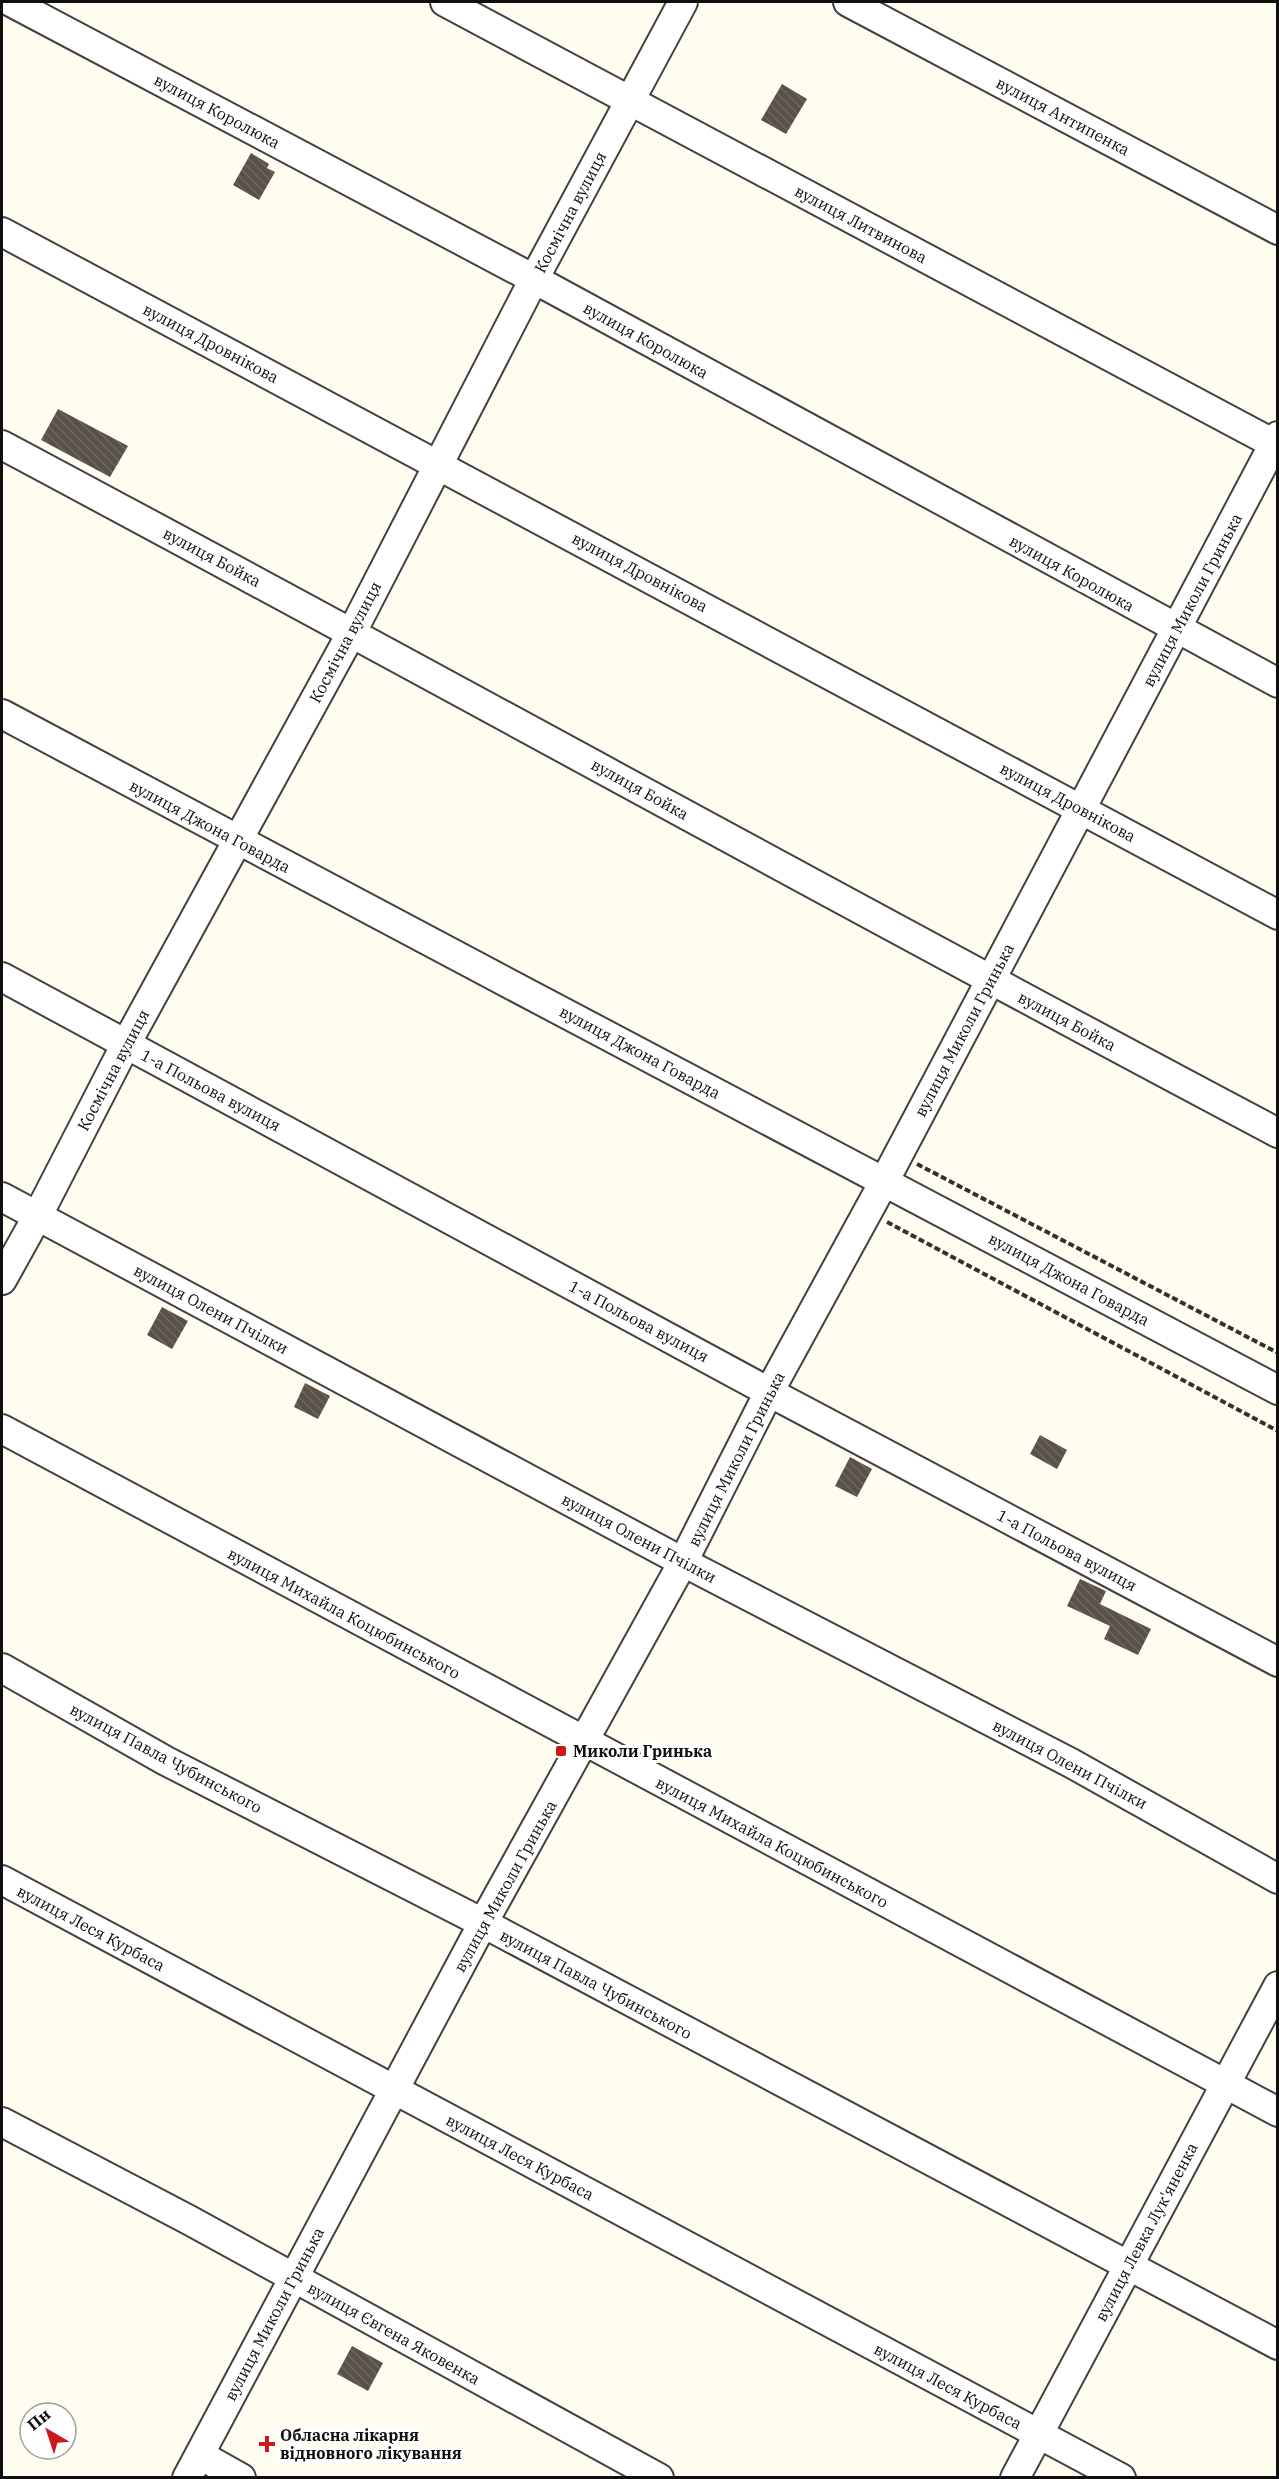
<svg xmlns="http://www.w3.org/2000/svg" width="1279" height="2479" font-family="'IBM Plex Serif',serif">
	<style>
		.building { fill: url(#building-back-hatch) }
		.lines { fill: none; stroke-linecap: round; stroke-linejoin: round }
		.minor-casing { stroke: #424242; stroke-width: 32 }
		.path { stroke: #313131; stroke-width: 4; stroke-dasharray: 6 3; stroke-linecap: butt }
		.minor { stroke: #fff; stroke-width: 28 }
		.poi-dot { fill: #ce171d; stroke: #fff; stroke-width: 2 }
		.labels { text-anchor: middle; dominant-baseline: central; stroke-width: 6; stroke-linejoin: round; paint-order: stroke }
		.street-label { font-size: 16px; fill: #0f0f0f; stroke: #fff }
		.poi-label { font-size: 16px; font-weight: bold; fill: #0f0f0f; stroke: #fff; text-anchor: start }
	</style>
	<defs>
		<pattern id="building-back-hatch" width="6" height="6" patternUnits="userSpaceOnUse" patternTransform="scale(1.5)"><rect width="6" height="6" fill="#59504a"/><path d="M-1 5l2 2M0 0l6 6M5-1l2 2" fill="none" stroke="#6c6560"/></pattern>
	</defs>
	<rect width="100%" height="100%" fill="#fffcf0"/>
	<!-- building -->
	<g class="building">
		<path d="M782,84l25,15 -21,35 -25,-14z"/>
		<path d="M251,153l18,11 -2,4 8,4 -16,28 -26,-15z"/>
		<path d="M58,409l70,37 -18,31 -69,-37z"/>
		<path d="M162,1307l26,14 -16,28 -25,-14z"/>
		<path d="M305,1383l25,13 -12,23 -24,-12z"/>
		<path d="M1040,1435l27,15 -10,19 -27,-15z"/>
		<path d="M850,1457l22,12 -15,28 -22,-11z"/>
		<path d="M1080,1579l26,12 -6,13 51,25 -13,26 -34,-16 6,-13 -43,-20z"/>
		<path d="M352,2346l31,17 -15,28 -31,-17z"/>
	</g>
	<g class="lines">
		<!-- minor casing -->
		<g class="minor-casing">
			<g id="minor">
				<path d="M11,2l523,277 744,404"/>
				<path d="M445,2l833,444"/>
				<path d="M848,2l430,228"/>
				<path d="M2,232l1276,683"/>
				<path d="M2,445c426,227 848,462 1276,688"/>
				<path d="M2,714c424,228 851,449 1276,676"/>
				<path d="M2,977l767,415 509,270"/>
				<path d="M2,1197l681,365 388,201 207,116"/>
				<path d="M2,1280l35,-63 89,-173 226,-412 182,-353 149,-277"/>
				<path d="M2,1429l1276,683"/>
				<path d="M2,1668l164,93 317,162 795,422"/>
				<path d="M2,1880l1119,598"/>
				<path d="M2,2122l187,98 470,258"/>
				<path d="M200,2455l41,23"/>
				<path d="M187,2478l296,-555 200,-361 86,-170 116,-212 393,-744"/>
				<path d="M1015,2478l263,-492"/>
			</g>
		</g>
		<!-- path -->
		<g class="path">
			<path d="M917,1164l361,189"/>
			<path d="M887,1222l391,209"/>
		</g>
		<!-- minor -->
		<use href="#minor" class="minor"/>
	</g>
	<!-- markers -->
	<g class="poi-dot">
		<rect x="555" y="1745" width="12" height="12" rx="3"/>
		<path d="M264 2435h6v6h6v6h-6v6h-6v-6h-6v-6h6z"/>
	</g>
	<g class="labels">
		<!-- street labels -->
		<g class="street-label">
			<text transform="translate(217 111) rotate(28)">вулиця Королюка</text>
			<text transform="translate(1063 116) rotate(28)">вулиця Антипенка</text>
			<text transform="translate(570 212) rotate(-62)">Космічна вулиця</text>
			<text transform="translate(861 224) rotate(28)">вулиця Литвинова</text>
			<text transform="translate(646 340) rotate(29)">вулиця Королюка</text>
			<text transform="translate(211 343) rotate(28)">вулиця Дровнікова</text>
			<text transform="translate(212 557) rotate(28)">вулиця Бойка</text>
			<text transform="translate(640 572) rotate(28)">вулиця Дровнікова</text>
			<text transform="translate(1072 573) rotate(29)">вулиця Королюка</text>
			<text transform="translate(1192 600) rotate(-62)">вулиця Миколи Гринька</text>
			<text transform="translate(345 642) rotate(-62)">Космічна вулиця</text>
			<text transform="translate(640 789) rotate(29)">вулиця Бойка</text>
			<text transform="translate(1068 802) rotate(28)">вулиця Дровнікова</text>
			<text transform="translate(210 826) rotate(28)">вулиця Джона Говарда</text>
			<text transform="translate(1067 1021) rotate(28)">вулиця Бойка</text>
			<text transform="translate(964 1030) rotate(-62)">вулиця Миколи Гринька</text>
			<text transform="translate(640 1052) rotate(28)">вулиця Джона Говарда</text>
			<text transform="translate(113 1070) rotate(-62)">Космічна вулиця</text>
			<text transform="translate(211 1090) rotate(28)">1-а Польова вулиця</text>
			<text transform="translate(1069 1279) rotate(28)">вулиця Джона Говарда</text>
			<text transform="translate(211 1309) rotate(28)">вулиця Олени Пчілки</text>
			<text transform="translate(639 1321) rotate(28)">1-а Польова вулиця</text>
			<text transform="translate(736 1459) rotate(-63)">вулиця Миколи Гринька</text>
			<text transform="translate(639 1538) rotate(28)">вулиця Олени Пчілки</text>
			<text transform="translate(1067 1550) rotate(28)">1-а Польова вулиця</text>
			<text transform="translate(344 1613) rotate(28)">вулиця Михайла Коцюбинського</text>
			<text transform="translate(166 1758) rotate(28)">вулиця Павла Чубинського</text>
			<text transform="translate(1070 1764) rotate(28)">вулиця Олени Пчілки</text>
			<text transform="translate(772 1842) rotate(28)">вулиця Михайла Коцюбинського</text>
			<text transform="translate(505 1886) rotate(-61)">вулиця Миколи Гринька</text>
			<text transform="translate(91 1928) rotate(28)">вулиця Леся Курбаса</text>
			<text transform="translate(596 1984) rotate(28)">вулиця Павла Чубинського</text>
			<text transform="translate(520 2157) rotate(28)">вулиця Леся Курбаса</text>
			<text transform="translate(1146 2232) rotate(-62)">вулиця Левка Лук'яненка</text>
			<text transform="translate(274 2314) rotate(-62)">вулиця Миколи Гринька</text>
			<text transform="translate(394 2333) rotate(29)">вулиця Євгена Яковенка</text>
			<text transform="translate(948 2386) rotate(28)">вулиця Леся Курбаса</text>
		</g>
		<!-- poi labels -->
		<g class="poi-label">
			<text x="573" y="1751">Миколи Гринька</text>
			<text x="280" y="2435">Обласна лікарня<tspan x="280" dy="18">відновного лікування</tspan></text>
		</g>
	</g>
	<!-- border -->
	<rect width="1279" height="2479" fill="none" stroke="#0f0f0f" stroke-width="6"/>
	<!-- north arrow -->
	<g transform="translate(48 2431) rotate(321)"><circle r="28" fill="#ffffff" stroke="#9f9f9f" stroke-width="1.5"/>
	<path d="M0-4.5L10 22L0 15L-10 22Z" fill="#ce171d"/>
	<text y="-9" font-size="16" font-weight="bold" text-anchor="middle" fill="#0f0f0f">Пн</text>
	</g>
</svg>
